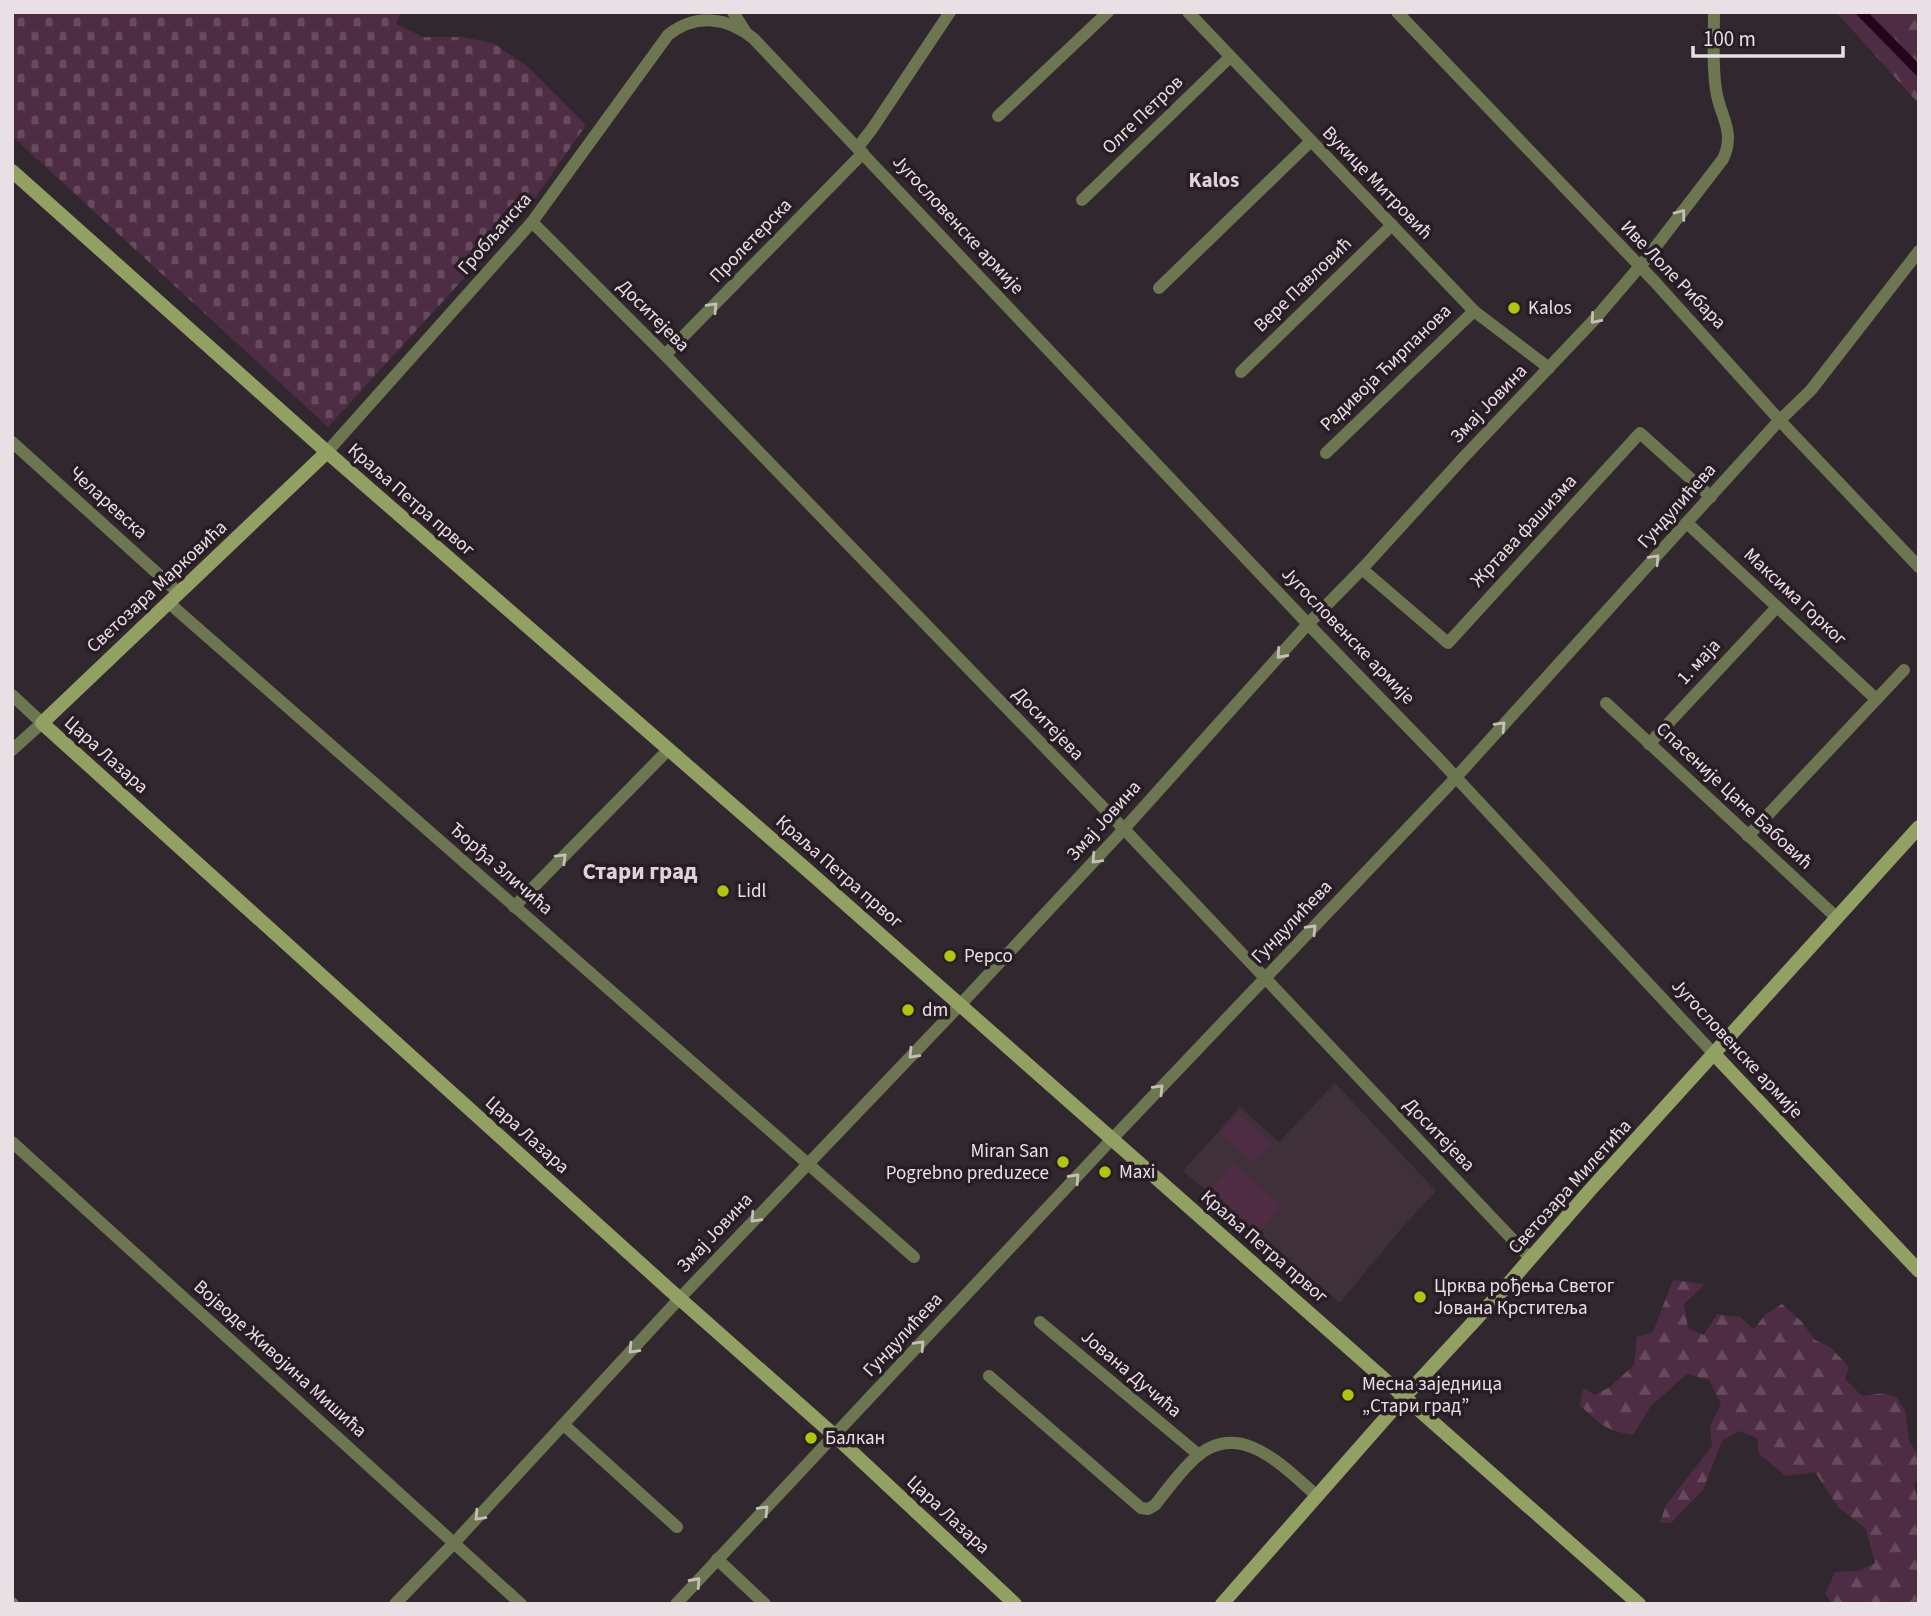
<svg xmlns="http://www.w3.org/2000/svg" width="1931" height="1616" font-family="'Source Sans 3',sans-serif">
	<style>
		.built { fill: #3f303a }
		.forest { fill: url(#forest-firs) }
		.cemetery { fill: url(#cemetery-stones) }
		.pitch { fill: #4e2c44 }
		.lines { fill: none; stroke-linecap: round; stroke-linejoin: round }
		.canal { stroke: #23051c; stroke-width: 10 }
		.street { stroke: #6d7650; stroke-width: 12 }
		.secondary { stroke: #92a063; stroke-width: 14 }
		.oneway { stroke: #c3c0b8 }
		.poi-dot { fill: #acc612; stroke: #281d24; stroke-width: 2.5 }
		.labels { text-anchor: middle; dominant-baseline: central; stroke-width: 7; stroke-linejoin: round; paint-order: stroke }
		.street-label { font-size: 19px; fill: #e8e0e5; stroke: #281d24 }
		.poi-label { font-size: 19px; fill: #e8e0e5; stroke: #281d24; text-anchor: start }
		.neighbourhood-label { font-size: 21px; font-weight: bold; fill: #e0d2db; stroke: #281d24 }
		.quarter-label { font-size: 23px; font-weight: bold; fill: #e0d2db; stroke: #281d24 }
	</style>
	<defs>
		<pattern id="forest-firs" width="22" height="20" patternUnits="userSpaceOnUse" patternTransform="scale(1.75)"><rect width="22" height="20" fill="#4e2c44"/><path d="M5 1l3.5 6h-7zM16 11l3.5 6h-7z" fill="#684a5f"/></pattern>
		<pattern id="cemetery-stones" width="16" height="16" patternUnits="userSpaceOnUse" patternTransform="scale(1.75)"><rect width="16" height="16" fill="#4e2c44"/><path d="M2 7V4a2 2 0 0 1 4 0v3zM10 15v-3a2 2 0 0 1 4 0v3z" fill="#684a5f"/></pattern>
	</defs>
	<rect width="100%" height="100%" fill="#31272e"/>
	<!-- built -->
	<path class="built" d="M1335,1083l101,108 -37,40 -59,72 -157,-132 57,-64 39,35z"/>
	<!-- forest -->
	<g class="forest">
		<path d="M1836,12h83v92z"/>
		<path d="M1673,1280l32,4 -21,20 4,24 16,7 13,-21 23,3 14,12 11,-14 17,-11 19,17 14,19 15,7 19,20 -4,12 17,17 22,-3 12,4 9,13 4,31 10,15v21l-5,7 5,23v97h-86l-8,-10 10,-22 23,-1 17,-8 -9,-34 -28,-22 -23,-35 -29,4 -27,-22 -2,-16 -18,-7 -17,10 -19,49 -32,33h-11l6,-18 46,-59 -2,-20 11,-22 -12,-24 -22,-6 -36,32 -18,29c-26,-4 -34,-11 -53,-30l3,-17 12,7 15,-8 24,-22 3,-28 16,-5z"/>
	</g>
	<!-- cemetery -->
	<path class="cemetery" d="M12,12h389l-5,12 27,13h39l31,6 34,23 59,59 -57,82 -201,220 -316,-291z"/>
	<!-- pitch -->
	<g class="pitch">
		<path d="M1238,1113l34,30 -18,20 -34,-30z"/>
		<path d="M1233,1163l49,43 -23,26 -49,-43z"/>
	</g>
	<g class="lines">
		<!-- canal -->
		<path class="canal" d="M1861,12l58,59"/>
		<!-- street -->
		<g class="street">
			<path d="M733,12l12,19"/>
			<path d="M1188,12l286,299 75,57"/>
			<path d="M1397,12l258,270 128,142 136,143"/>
			<path d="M998,116l110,-104"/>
			<path d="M858,147l14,-18 78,-117"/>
			<path d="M1082,200l148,-143"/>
			<path d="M532,222l133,133 459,474 406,429"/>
			<path d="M1159,288l152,-147"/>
			<path d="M665,355l198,-202"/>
			<path d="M1241,372l151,-147"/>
			<path d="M12,442l167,151"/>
			<path d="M327,452l205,-230 136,-187c28,-22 60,-18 86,4l554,585 129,133 277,297"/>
			<path d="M1326,453l148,-142"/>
			<path d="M1687,523l189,176"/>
			<path d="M1362,569l86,74 192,-210 71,64"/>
			<path d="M169,603l745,654"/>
			<path d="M12,695l30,28 -30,27"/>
			<path d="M1606,703l230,214"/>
			<path d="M1649,744l128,-137"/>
			<path d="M1748,836l156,-166"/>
			<path d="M514,907l155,-158"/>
			<path d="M12,1142l509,462"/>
			<path d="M1040,1322l159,133"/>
			<path d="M989,1376l152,132 7,1 7,-4c12,-15 24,-32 38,-45 45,-44 91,7 124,36"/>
			<path d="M564,1425l113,102"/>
			<path d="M717,1559l48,45"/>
			<path d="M12,1603l1,1"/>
			<path d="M395,1604l59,-61 225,-244 281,-294 164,-176 184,-205 54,-55 101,-111 131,-138 53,-62 76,-99c13,-28 -3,-42 -7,-69 -4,-25 -2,-52 -2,-78"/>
			<path d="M676,1604l436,-465 337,-354 327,-361 35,-34 108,-139"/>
		</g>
		<!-- secondary -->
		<g class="secondary">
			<path d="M12,171l315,281 479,417 833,735"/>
			<path d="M327,452l-285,271 629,568 164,145 180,168"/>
			<path d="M1714,1054l205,217"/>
			<path d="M1222,1604l183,-208 97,-105 89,-102 328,-362"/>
		</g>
	</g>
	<!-- one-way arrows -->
	<defs><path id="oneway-chevron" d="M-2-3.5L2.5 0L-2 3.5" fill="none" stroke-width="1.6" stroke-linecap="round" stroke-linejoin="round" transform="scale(1.75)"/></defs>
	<g class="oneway">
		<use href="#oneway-chevron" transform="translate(1681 214) rotate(-53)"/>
		<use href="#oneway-chevron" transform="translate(713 307) rotate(-46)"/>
		<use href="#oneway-chevron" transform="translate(1595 319) rotate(131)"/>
		<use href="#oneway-chevron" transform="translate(1655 559) rotate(-47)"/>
		<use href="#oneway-chevron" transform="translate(1281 654) rotate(132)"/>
		<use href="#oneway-chevron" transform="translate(1501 726) rotate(-47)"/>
		<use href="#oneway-chevron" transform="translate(562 858) rotate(-45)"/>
		<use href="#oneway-chevron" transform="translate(1096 859) rotate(133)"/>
		<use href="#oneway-chevron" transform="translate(1312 929) rotate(-46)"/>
		<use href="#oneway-chevron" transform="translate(913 1054) rotate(134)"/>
		<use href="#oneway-chevron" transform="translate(1159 1089) rotate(-46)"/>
		<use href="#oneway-chevron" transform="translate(1075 1178) rotate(-47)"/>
		<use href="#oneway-chevron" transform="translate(755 1218) rotate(133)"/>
		<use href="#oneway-chevron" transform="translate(920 1345) rotate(-47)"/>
		<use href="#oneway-chevron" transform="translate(633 1349) rotate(133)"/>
		<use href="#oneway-chevron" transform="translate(764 1510) rotate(-46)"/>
		<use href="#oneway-chevron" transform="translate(479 1516) rotate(133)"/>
		<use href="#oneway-chevron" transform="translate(696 1582) rotate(-48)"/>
	</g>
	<!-- markers -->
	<g class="poi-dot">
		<circle cx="1514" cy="308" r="7"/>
		<circle cx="723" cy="891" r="7"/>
		<circle cx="950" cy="956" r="7"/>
		<circle cx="908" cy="1010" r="7"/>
		<circle cx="1063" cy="1162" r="7"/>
		<circle cx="1105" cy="1172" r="7"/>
		<circle cx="1420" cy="1297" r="7"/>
		<circle cx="1348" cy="1395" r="7"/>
		<circle cx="811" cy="1438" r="7"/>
	</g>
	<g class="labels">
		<!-- street labels -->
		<g class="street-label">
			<text transform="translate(1143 115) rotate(-44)">Олге Петров</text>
			<text transform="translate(1377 183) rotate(46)">Вукице Митровић</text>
			<text transform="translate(958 225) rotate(47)">Југословенске армије</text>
			<text transform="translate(495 234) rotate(-49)">Гробљанска</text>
			<text transform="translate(751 241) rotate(-46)">Пролетерска</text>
			<text transform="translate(1673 275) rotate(46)">Иве Лоле Рибара</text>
			<text transform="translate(1303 285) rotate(-44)">Вере Павловић</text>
			<text transform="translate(653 316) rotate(45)">Доситејева</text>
			<text transform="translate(1386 368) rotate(-44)">Радивоја Ћирпанова</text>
			<text transform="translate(1489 404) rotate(-46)">Змај Јовина</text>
			<text transform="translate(411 500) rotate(41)">Краља Петра првог</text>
			<text transform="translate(108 503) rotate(42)">Челаревска</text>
			<text transform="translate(1677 506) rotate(-48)">Гундулићева</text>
			<text transform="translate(1524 531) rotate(-47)">Жртава фашизма</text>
			<text transform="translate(157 587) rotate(-43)">Светозара Марковића</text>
			<text transform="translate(1795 597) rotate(43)">Максима Горког</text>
			<text transform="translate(1348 636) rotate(46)">Југословенске армије</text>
			<text transform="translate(1699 662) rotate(-47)">1. маја</text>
			<text transform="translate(1048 724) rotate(46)">Доситејева</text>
			<text transform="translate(106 755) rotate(42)">Цара Лазара</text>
			<text transform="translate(1734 796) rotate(43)">Спасеније Цане Бабовић</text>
			<text transform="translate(1104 821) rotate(-48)">Змај Јовина</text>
			<text transform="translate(501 869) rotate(41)">Ђорђа Зличића</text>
			<text transform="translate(839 872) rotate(41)">Краља Петра првог</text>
			<text transform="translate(1292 922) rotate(-46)">Гундулићева</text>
			<text transform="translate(1737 1049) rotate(47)">Југословенске армије</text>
			<text transform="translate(527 1135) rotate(42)">Цара Лазара</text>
			<text transform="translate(1439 1135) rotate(46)">Доситејева</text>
			<text transform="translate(1570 1187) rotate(-48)">Светозара Милетића</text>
			<text transform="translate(715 1233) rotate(-47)">Змај Јовина</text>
			<text transform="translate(1264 1247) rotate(41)">Краља Петра првог</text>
			<text transform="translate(903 1335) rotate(-47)">Гундулићева</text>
			<text transform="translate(280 1359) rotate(42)">Војводе Живојина Мишића</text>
			<text transform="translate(1131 1374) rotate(40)">Јована Дучића</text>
			<text transform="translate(948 1515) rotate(43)">Цара Лазара</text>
		</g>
		<!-- poi labels -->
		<g class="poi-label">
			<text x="1528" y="308">Kalos</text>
			<text x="737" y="891">Lidl</text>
			<text x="964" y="956">Pepco</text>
			<text x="922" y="1010">dm</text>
			<text x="1049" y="1151" text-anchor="end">Miran San<tspan x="1049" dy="22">Pogrebno preduzece</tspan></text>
			<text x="1119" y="1172">Maxi</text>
			<text x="1434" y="1286">Црква рођења Светог<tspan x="1434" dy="22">Јована Крститеља</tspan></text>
			<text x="1362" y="1384">Месна заједница<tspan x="1362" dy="22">„Стари град”</tspan></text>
			<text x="825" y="1438">Балкан</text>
		</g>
		<!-- neighbourhood labels -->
		<g class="neighbourhood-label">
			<text x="1214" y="180">Kalos</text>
		</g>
		<!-- quarter labels -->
		<g class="quarter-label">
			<text x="640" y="871">Стари град</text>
		</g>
	</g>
	<!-- border -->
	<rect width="1931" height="1616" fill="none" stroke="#e8e0e5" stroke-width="28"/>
	<!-- scale -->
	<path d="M1693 46v10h150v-10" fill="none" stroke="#e8e0e5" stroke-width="3.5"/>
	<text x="1703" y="46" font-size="21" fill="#e8e0e5" stroke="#281d24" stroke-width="5" paint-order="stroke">100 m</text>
</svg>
